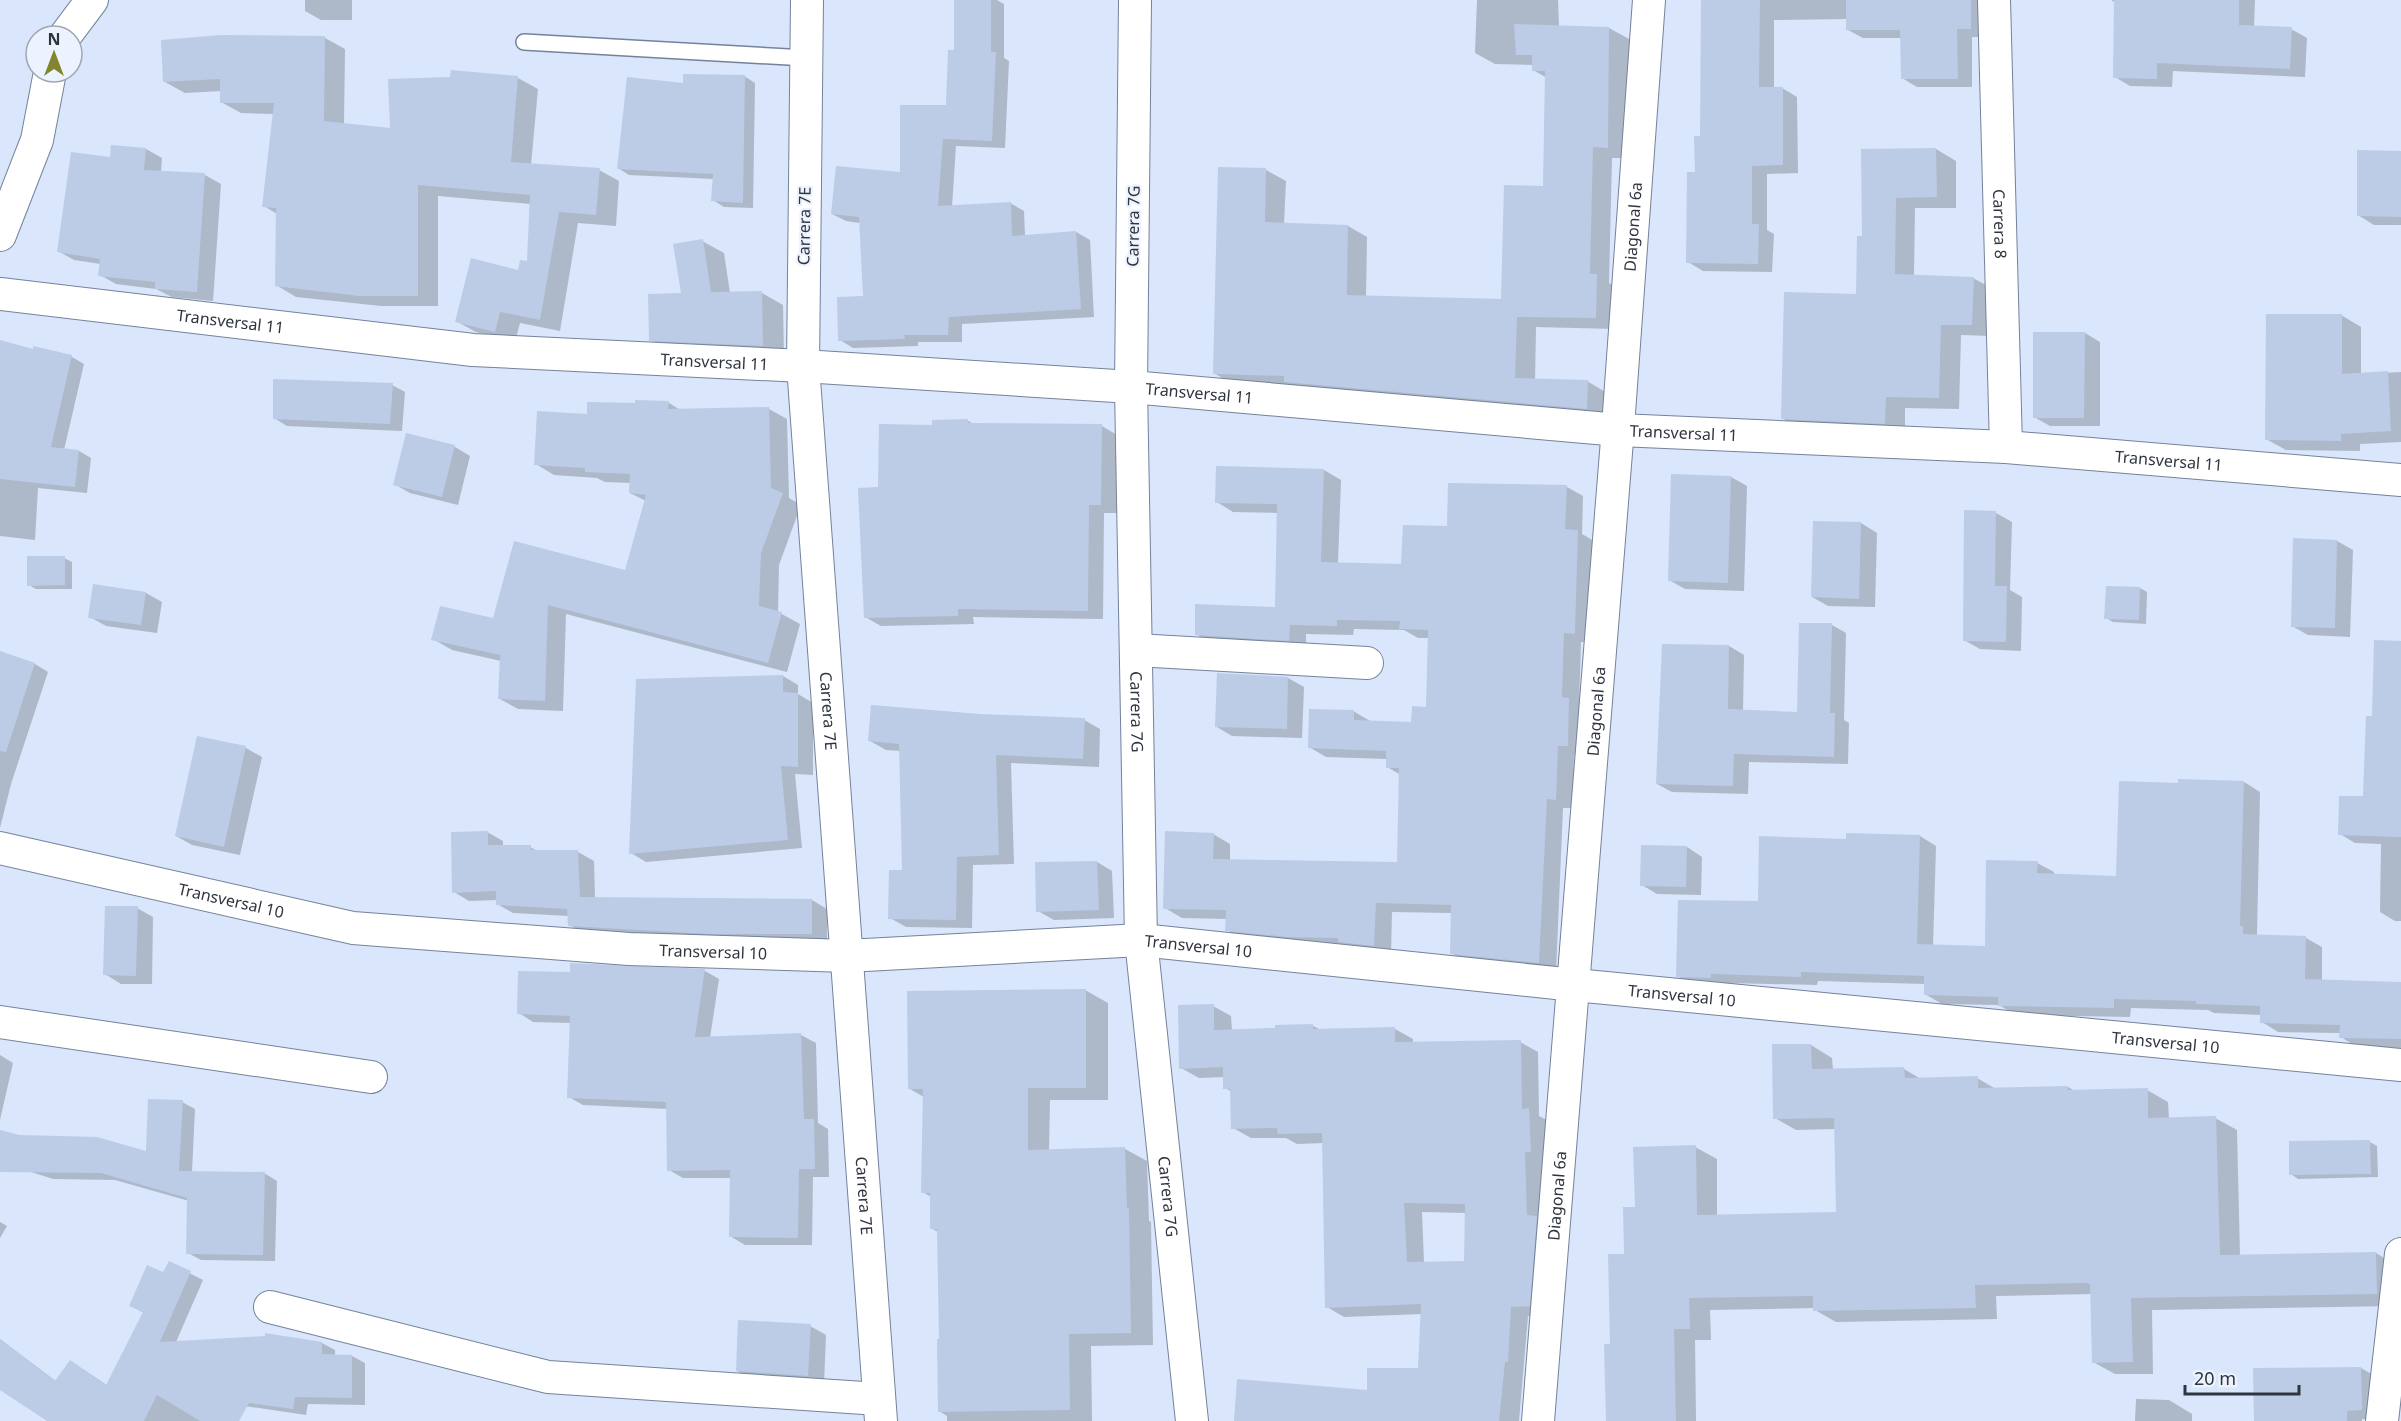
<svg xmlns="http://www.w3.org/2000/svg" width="2401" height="1421" font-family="'Noto Sans',sans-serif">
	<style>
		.shadow { fill: #0003; fill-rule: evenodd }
		.building { fill: #bccce6; fill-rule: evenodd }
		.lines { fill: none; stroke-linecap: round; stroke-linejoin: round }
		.service-casing { stroke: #74839b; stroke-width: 18 }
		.minor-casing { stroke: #74839b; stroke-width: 34 }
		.service { stroke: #fff; stroke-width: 15 }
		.minor { stroke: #fff; stroke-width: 32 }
		.labels { text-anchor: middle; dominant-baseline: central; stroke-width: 4.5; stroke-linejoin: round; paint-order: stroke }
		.street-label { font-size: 16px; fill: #2f353f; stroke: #ecf3fe }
	</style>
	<rect width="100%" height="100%" fill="#d9e6fb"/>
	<!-- shadow -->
	<g class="shadow">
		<path d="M305,0h47v20h-31l-16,-9z"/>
		<path d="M955,0h42l7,4v54l5,3 -4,87 -49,-2 -4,61 58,-4 14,8 1,25 51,-4 14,8 4,77 -132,7v18h-44v4l-65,2 -13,-8 25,-42 -5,-75 -14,-2 -14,-7 70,-41 45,-67 8,-54z"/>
		<path d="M1477,0h81l1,27 50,1 20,11 -2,119h-15l-3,125 7,4 -1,42 -79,-2 -1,53 52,1 20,12 -1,26 -372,-34 -20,-12 52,-203 20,11 -2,43 64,2 19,11 -1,60 136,3 43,-112 2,-110 -14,-8 1,-5 -39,-1 -20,-11z"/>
		<path d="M1703,0h283v37h-14v50h-55l-15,-9v-40h-39l-15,-8v-11l-74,1v69l8,-1 15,9 1,76 -31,1v56l7,4 -2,38 -69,-1 -15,-9 13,-125z"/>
		<path d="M2111,0h144l-1,27 37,2 16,9 -2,39 -132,-6 -1,16 -42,-1 -15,-9 1,-74z"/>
		<path d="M325,38l20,11 -1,75 48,6 126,-52 20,11 -7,76 68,5 20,11 -3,45 -38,-3 -18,108 -40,-8 -5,19 -39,-10 -20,-11 72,-58 3,-59 -93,-8v110h-57l-85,-9 -20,-12 1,-71 -13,-8 10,-92 -33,-1 -20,-11v-11l-36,2 -20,-11z"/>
		<path d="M744,76l11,7 -2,125 -29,-1 -11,-7 1,-21 -85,-4 -11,-7 67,-83z"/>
		<path d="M112,146l34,3 16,9 -1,14 44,3 16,9 -8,117 -41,-4 -16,-8 -40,-5 -16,-9 1,-11 -27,-4 -16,-9 53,-92z"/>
		<path d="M1936,149l20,12v47h-41l-1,68 59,2 20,11 -2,47 -30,-1 -2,74 -54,-1v26l-103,-4 -20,-12 76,-123 6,-58 -1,-86z"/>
		<path d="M2401,152v73h-27l-16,-10z"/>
		<path d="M702,241l22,12 6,40h32l21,12 1,52 -112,-5 -21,-12 32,-46z"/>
		<path d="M2341,315l20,12v47l40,-2v70l-41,2v7l-74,-1 -20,-11z"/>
		<path d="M2085,333l15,9v84h-50l-16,-9z"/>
		<path d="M0,341l34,10 38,6 12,7 -20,86 15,1 12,7 -4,35 -49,-5 -3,52 -35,-4z"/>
		<path d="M392,385l13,7 -3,39 -115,-5 -13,-8z"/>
		<path d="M669,403l13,8 87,-2 18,10 2,79 12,7 -22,60 -1,47 22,12 -13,48 -221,-58 -3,97 -45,-2 -18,-10 1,-38 -49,-11 -19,-11 61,-19 132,-48 20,-71 -16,-8 1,-10 -26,-1 -8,-4 -43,-3 -18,-11 52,-49z"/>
		<path d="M968,421l6,3 128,2 15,9v78h-13l-1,106 -130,-2 1,7 -93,2 -16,-9 15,-128 54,-62z"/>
		<path d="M407,434l48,13 15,9 -12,49 -48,-12 -16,-9z"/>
		<path d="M1218,468l106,2 17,10 -3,84 65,1 45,-37 119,-41 16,9 -1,38 12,7 -2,101h-11l-2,63 7,4 -1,46h-11l-1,53h-10l-7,164 -88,-9 -17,-10 1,-40 -60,-1 -1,42 -147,-14 -17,-10v-11l-45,-1 -17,-10 48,-74 17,10v17l168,3 3,-89 -14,-8v-8l-61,-2 -17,-10 44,-36 17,10 43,2 14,-15 2,-70h-11l-14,-8 -50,-1 -1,6 -47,-1v15l-93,-5 -17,-10 80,-26 2,-95 -45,-1 -16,-10z"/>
		<path d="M1731,477l16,9 -3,105 -59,-2 -16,-9z"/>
		<path d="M1996,513l16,9 -2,68 12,7 -1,54 -41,-2 -16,-9z"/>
		<path d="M1861,523l16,10 -2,74 -47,-1 -16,-9z"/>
		<path d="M2295,540l42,1 16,9 -3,87 -42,-2 -16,-9z"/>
		<path d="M64,558l8,4v27h-36l-7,-4z"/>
		<path d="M94,586l52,7 16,9 -5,31 -51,-7 -16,-9z"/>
		<path d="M2140,588l7,4 -1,32 -33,-2 -7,-4z"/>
		<path d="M1832,625l14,8 -2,87 5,3 -1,41 -99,-2 -1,32 -76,-2 -15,-8 6,-139 66,1 15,9 -1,56 56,2z"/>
		<path d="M0,653l35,11 13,8 -37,112 -11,44z"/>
		<path d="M2401,658v263h-6l-15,-9 1,-68 -26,-1 -15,-9 25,-36z"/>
		<path d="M783,676l15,9v9l15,9v72l-18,-1 7,74 -156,14 -15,-9z"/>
		<path d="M1288,678l16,9 -2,51 -70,-2 -15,-9z"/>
		<path d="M980,715l104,5 16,9 -1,38 -88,-4 3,101 -41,1 -1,63 -66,-1 -16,-9 13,-46 -2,-121 -15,-1 -16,-9z"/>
		<path d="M198,737l48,11 16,9 -22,98 -48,-10 -16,-9z"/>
		<path d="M2244,782l16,10 -3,143 49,3 16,9v34l79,2v65l-44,-1 -16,-10v-4l-63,-1 -16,-10v-7l-48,-2 -6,-3 -77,-2 -1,9 -114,-2 -17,-10 -57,-1 -17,-10 1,-10 -108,-3 -1,4 -89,-2v4l-34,-2 -17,-9 82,-73 88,-63 73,-4 16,10 -3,100 53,1 51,-84 17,9v3l64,2 62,-93z"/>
		<path d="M487,832l16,9v5l27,1 9,5h39l16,9 1,37 217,2 15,9v33l-242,-7 -15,-10 -1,-9 -56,-3 -16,-9v-4l-28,1 -15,-9z"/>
		<path d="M1687,847l15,10 -1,38 -44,-1 -15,-9z"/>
		<path d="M1097,862l15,9 2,47 -60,2 -16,-9z"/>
		<path d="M137,908l16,9 -1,67h-31l-16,-10z"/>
		<path d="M705,971l14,8 -9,59 91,-3 15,8 2,80 10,6 1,48h-16l-1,68h-67l-15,-9 1,-58h-48l-14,-8 -1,-61 -85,-4 -14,-8 2,-74 -38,-1 -14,-9z"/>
		<path d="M1085,990l23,13v97h-58l-1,51 76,-2 22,12 2,60 2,1 2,123 -62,1 1,75h-145v-5l-8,-5 2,-70 -3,-109 -7,-4v-31l-8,-5 1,-95 -14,-8z"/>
		<path d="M1213,1006l18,10 1,15 81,-5 8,4 74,-1 18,10v4l107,-1 18,10 1,64 8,4 1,42h-5l4,154h-19l-9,105h-284l133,-29 51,-23 3,-55 -78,3 -17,-10 -3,-164 -27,1 -11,-6h-35l-18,-10 -1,-36 -7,-4v-11l-26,1 -18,-10zM1422,1212l45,1 -2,50h-41z"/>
		<path d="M1811,1045l21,13 1,12 71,-1 17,10 56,-1 19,11 72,-2 7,4 72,-1 21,12 1,17 46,-1 22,12 3,126 136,-3 21,13 1,40 -246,4 1,64h-38l-22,-12 -1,-68 -96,2 1,23 -161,3 -21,-12v-2l-105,2 1,30h-16l1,81h-89l4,-75 15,-90 10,-48 59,-61 22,12v57l121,-2 -2,-85 -40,1 -21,-12z"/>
		<path d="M0,1055l13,8 -13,57z"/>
		<path d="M182,1102l13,7 -3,63 72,1 13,8 -2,80 -74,-1 -13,-7 1,-52 -74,-21 -62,-1 -53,-17v-31l19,6 128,16z"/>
		<path d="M2370,1142l7,4 1,31 -80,2 -7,-5z"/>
		<path d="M0,1222l7,4 -7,12z"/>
		<path d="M169,1263l34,17 -27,62 146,1 13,7v6h17l13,7v42l-57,-1 -2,11 -95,-14 22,20h-183l-50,-35v-47l57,43 26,-13 25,17 36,-73 -13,-7 33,-32z"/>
		<path d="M810,1326l16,9 -2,49 -71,-4 -16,-9z"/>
		<path d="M2361,1368l16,9v42h-15v2h-107z"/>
		<path d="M2136,1399l33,1 23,14v7h-57z"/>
	</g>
	<!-- building -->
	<g class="building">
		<path d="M954,0h37v52h5l-4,89 -49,-2 -5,67 73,-4 1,34 64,-5 5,78 -132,8 -1,18h-44l1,4 -67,2 -1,-44 26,-1 -4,-79 -28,-3 5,-48 64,6v-67h46l2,-55h6z"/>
		<path d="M1701,0h59l-1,87h24v78l-31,1v58h7l-1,40 -72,-1 1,-91h8l-1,-36h6z"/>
		<path d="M1846,0h125v29h-14l1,50h-57l-1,-49h-54z"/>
		<path d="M2114,0h125v25l53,2 -2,42 -133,-6v16l-44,-1z"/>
		<path d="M1514,24l95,3 -1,121 -15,-1 -3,127h7l-1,44 -79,-1 -2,61 73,2 -1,29 -303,-27v-6l-71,-2 5,-207 48,1 -1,54 83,3 -1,70 154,4 3,-114 39,1 2,-115h-13v-16h-16z"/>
		<path d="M220,35l105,1 -1,85 66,7 -2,-49 62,-2 1,-7 67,6 -7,86 89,6 -4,47 -37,-3 -19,108 -40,-8 -5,20 -40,-10 16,-64 47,12 2,-10 7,1 3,-66 -112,-10v111h-59l-84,-10 1,-78 -14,-1 12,-104h-54v-24l-57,3 -2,-42z"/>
		<path d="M683,74l62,1 -2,128 -32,-2 2,-27 -96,-5 10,-92 56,6z"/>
		<path d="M111,145l35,3 -2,22 61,3 -8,119 -42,-3v-7l-57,-6 2,-17 -43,-7 14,-100 39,5z"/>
		<path d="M1936,148l1,49 -41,1 -1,76 79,3 -2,48h-31l-2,73 -53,-1 -1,27 -104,-5 3,-127 72,2 1,-58h5l-1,-87z"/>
		<path d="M2357,150l44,1v66l-44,-1z"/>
		<path d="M703,239l8,53 51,-1 1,55 -114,-5 -1,-47 33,-1 -8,-49z"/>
		<path d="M2266,314h76v60l46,-3 3,60 -50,3v7l-76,-1z"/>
		<path d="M2033,332h52l-1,86h-51z"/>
		<path d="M0,340l33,9v-3l39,9 -21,92 28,3 -4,37 -75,-8z"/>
		<path d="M273,379l120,4 -3,41 -117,-5z"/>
		<path d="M635,400l34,1 -1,8 101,-2 2,81 12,5 -22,60 -2,53 23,6 -14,51 -220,-58 -3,96 -47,-2 2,-44 -69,-15 9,-34 53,12 21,-77 111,29 21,-75 -17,-2 1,-19 -45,-2v-4l-51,-3 3,-54 50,3v-12l48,1z"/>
		<path d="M968,419v4l134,1 -1,81h-12l-1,106 -130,-2v7l-94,2 -6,-130 20,-1 1,-63 53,1v-5z"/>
		<path d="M406,433l49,12 -13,52 -49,-12z"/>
		<path d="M1216,466l108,3 -3,93 80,2 2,-39 44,1 1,-43 119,2 -2,44 13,1 -3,104 -11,-1 -2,64 7,1 -1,48h-10l-2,54 -9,-1 -8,164 -89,-9 1,-49 -75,-2 -2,43 -36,-4v-4l-51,-1 -62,-6 1,-21 -63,-1 2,-78 49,2 -1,26 184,3 2,-94h-13v-17l-78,-3 1,-39 45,1v10l57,2 1,-16 14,1 2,-77 -29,-1 1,-8 -63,-1v6l-47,-1 -1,16 -94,-6v-31l80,3 2,-103 -62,-1z"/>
		<path d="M1671,474l60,2 -3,107 -60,-2z"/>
		<path d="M1964,510l32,1 -1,75h12l-1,56 -43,-1z"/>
		<path d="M1813,521l48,1 -2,77 -48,-2z"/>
		<path d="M2293,538l44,2 -2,88 -44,-1z"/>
		<path d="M27,556h38v29l-38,1z"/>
		<path d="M93,584l53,8 -5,33 -53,-7z"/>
		<path d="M2106,586l34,1 -1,33 -35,-1z"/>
		<path d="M1799,623h33l-2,90h5l-1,44 -100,-3 -1,32 -77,-2 6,-140 67,1 -1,64 69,3z"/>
		<path d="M2374,640l27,1v196l-63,-2 1,-39h24l3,-80h6z"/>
		<path d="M0,651l35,12 -29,89 -6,-1z"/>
		<path d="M1217,673l71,4 -1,52 -72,-2z"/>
		<path d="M783,675v17l15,1v74l-17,-1 7,74 -159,14 7,-175z"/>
		<path d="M871,705l109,9 105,4 -2,41 -87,-4 3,100 -42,2 -1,63 -68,-1 1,-49h13l-3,-126 -31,-3z"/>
		<path d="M197,736l49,10 -22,101 -49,-11z"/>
		<path d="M2178,779l66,2 -4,145h3v8l63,2 -1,43 96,3v57l-62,-1 1,-13 -80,-2v-17l-64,-2v-3l-82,-2v9l-116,-2v-9l-74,-2v-19l-123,-4v5l-90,-3v4l-35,-1 2,-77 80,1 1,-65 87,3v-6l74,2 -3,109 68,2 1,-86 52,1 -1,12 79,3 3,-95 59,2z"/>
		<path d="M488,831v14h43v5h47l2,47 232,2v35h-102l-142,-8 -1,-17 -71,-4v-14l-44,2 -1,-61z"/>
		<path d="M1641,845l46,1 -1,41 -46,-1z"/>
		<path d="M1097,861l2,49 -63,2 -1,-50z"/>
		<path d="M105,906h33l-2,70 -33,-1z"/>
		<path d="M570,963l135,6 -10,68 106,-4 3,86h10l1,50h-16l-1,69 -69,-1 1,-67 -63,1 -1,-69 -99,-4 3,-82 -53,-2 1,-43 52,1z"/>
		<path d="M1086,989v99h-58v62l97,-3 2,61h2l2,125 -62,1 1,76 -132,2 -1,-73h2l-2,-110h-7v-36h-9l2,-104h-15l-1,-98z"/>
		<path d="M1214,1004v26l61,-2v-3l38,-1v5l82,-2v15l126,-2 1,69 7,-1 2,44h-6l2,63 10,1 -7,90 -19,1 -3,55h-3l-6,59h-265l3,-42 130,11v-22h51l3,-64 -96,4 -3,-175 -44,1 -1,-6 -46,1 -1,-40h-7v-22l-44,2 -1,-64zM1404,1203l61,1 -1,57 -57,1z"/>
		<path d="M1772,1044h39l1,25 92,-2 1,11 73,-2v12l90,-2v4l80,-2v30l68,-2 4,139 156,-3 1,42 -246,4 2,64 -41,1 -2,-79 -4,-1 -111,2 1,23 -163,3v-15l-124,2 1,31h-16l2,92h-70l-2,-77h6l-2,-90h16l-1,-47h12l-2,-60 63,-2 1,70 139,-3 -2,-94 -61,1z"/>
		<path d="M148,1099l35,1 -4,71 86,1 -2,83 -77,-1 1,-56 -86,-25 -101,-1v-42l19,5 78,2 49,14z"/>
		<path d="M2370,1140l1,34 -82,1v-34z"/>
		<path d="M169,1261l22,10 -31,71 105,-6v-3l57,9v12l30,1v43l-57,-1 -2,12 -44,-6 -10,18h-39l-43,-26 -13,26h-97l-47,-31v-51l55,42 15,-21 36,25 37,-73 -14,-6 18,-41 16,7z"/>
		<path d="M738,1320l73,4 -3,52 -72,-5z"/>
		<path d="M2361,1367l1,43 -15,1v10h-93l-1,-53z"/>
	</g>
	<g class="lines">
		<!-- service casing -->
		<g class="service-casing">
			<path id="service" d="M524,42l282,16"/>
		</g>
		<!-- minor casing -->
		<g class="minor-casing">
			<g id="minor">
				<path id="s1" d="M807,0l-4,366 78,1055"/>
				<path id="s2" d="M1135,0l-4,387 10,553 51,481"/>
				<path id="s3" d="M1994,0l12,447"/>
				<path d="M65,36l27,-36"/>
				<path d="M0,235l37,-95 13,-68"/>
				<path id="s4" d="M0,294l473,56 330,16 328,21 488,43 387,17 395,33"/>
				<path d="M1136,650l231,13"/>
				<path id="s5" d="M0,848l353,80 276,21 218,7 294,-16 434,45 826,80"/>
				<path d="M0,1022l371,55"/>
				<path d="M270,1307l278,70 331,22"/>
				<path id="s6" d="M1538,1421c40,-473 78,-947 111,-1421"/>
				<path d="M2382,1421l19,-167"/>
			</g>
		</g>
		<!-- service -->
		<use href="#service" class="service"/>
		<!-- minor -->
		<use href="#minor" class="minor"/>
	</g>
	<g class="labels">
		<!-- street labels -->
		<g class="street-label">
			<text stroke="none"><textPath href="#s3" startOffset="224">Carrera 8</textPath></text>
			<text transform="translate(804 226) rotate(-89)">Carrera 7E</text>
			<text transform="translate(1133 226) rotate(-89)">Carrera 7G</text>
			<text stroke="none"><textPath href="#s6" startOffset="1198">Diagonal 6a</textPath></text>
			<text stroke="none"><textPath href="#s4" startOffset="232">Transversal 11</textPath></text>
			<text stroke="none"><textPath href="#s4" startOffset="718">Transversal 11</textPath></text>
			<text stroke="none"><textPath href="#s4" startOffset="1204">Transversal 11</textPath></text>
			<text stroke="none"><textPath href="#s4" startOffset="1690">Transversal 11</textPath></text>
			<text stroke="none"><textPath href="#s4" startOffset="2176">Transversal 11</textPath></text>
			<text stroke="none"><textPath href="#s1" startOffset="712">Carrera 7E</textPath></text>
			<text stroke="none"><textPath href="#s6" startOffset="712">Diagonal 6a</textPath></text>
			<text stroke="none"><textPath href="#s2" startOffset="712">Carrera 7G</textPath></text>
			<text stroke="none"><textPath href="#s5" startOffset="237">Transversal 10</textPath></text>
			<text stroke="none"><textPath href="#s5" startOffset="1209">Transversal 10</textPath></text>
			<text stroke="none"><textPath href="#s5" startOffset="723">Transversal 10</textPath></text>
			<text stroke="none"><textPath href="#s5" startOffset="1695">Transversal 10</textPath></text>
			<text stroke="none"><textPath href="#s5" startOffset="2181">Transversal 10</textPath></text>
			<text stroke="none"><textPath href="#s6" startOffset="226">Diagonal 6a</textPath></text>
			<text stroke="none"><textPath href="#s1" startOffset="1198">Carrera 7E</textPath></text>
			<text stroke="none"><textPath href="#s2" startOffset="1198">Carrera 7G</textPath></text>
		</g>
	</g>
	<!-- north arrow -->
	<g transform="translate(54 54)"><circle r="28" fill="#ecf3fe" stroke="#a0a7b2" stroke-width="1.5"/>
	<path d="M0-4.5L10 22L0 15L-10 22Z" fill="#83842e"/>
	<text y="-9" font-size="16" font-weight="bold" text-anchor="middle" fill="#2f353f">N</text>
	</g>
	<!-- scale -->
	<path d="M2185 1385v9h114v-9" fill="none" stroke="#2f353f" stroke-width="3"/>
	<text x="2194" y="1385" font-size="18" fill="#2f353f" stroke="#ecf3fe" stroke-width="4.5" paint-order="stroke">20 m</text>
</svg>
